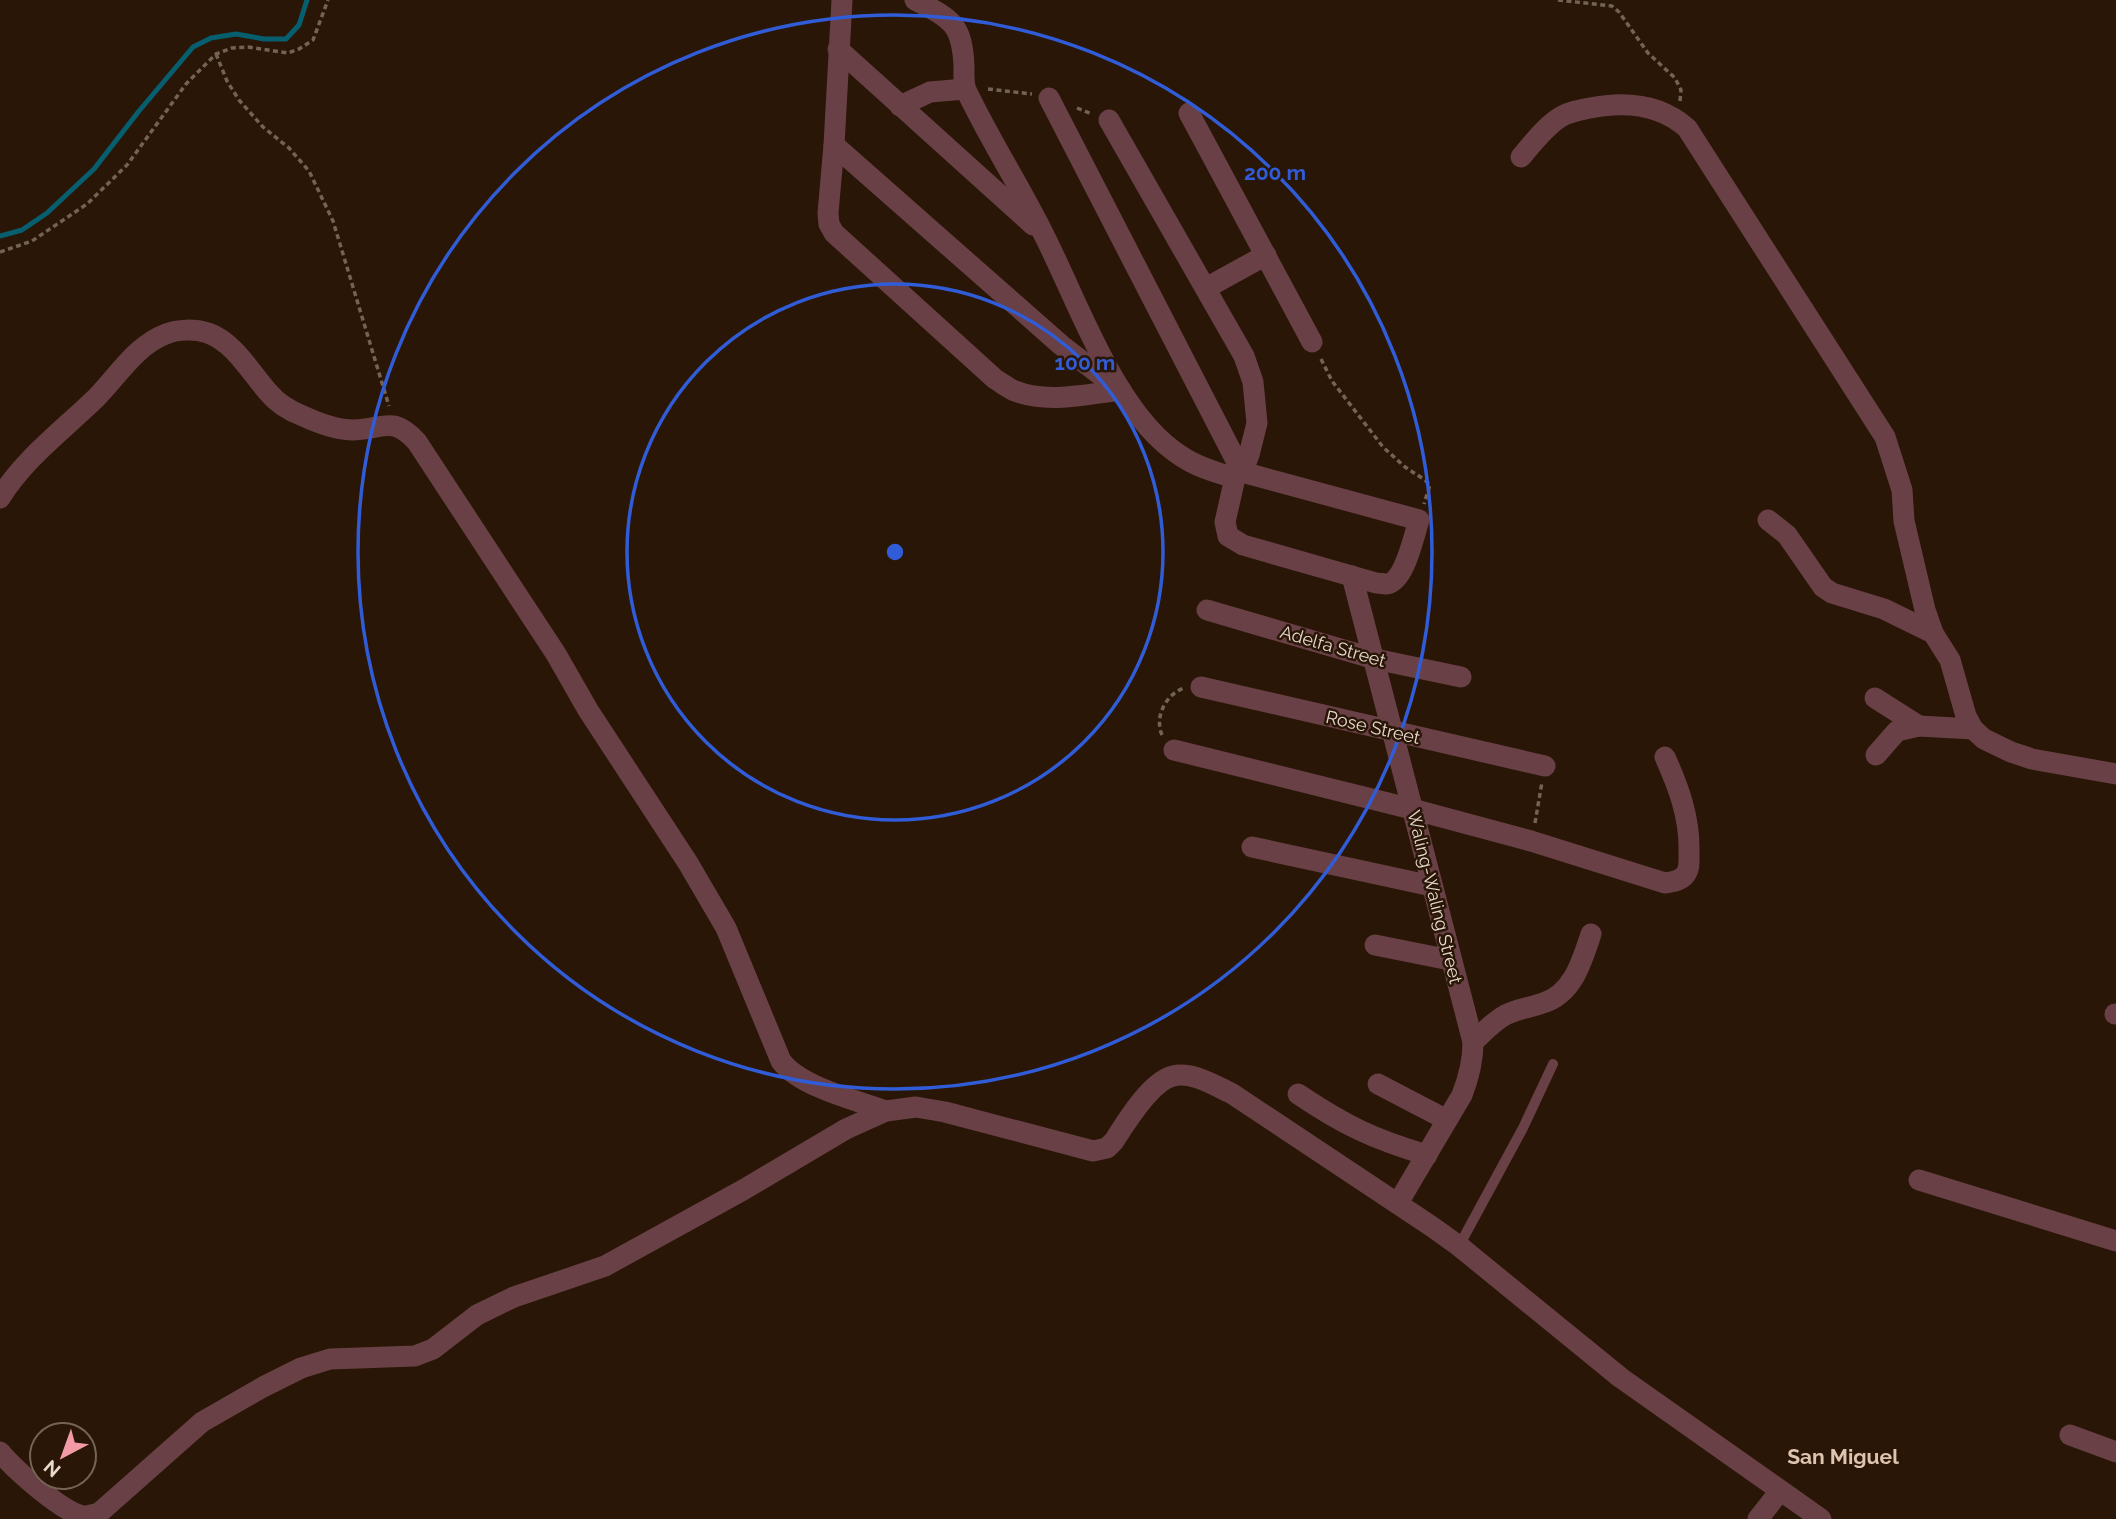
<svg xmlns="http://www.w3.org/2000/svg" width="2116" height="1519" font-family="Raleway,sans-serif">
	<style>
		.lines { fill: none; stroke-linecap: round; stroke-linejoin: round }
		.stream { stroke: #065e6e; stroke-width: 5 }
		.path { stroke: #736355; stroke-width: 3.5; stroke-dasharray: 5 3.5; stroke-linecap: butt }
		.lane { stroke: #694046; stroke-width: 10 }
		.street { stroke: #694046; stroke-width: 21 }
		.ring { fill: none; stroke: #315cd7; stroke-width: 3.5 }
		.labels { text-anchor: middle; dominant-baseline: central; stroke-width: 5; stroke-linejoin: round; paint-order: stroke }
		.street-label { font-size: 18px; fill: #e6d9ce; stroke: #291606 }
		.quarter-label { font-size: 21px; font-weight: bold; fill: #dec4af; stroke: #291606 }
		.centre { fill: #315cd7; stroke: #291606; stroke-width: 3.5 }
		.ring-label { font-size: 21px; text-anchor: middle; font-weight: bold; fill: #315cd7; stroke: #291606; stroke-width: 5; stroke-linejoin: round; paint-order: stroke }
	</style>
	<rect width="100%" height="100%" fill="#291606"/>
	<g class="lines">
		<!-- stream -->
		<path class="stream" d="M0,236l22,-6 25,-17 47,-44 45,-58 54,-64 18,-9 25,-4 28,5h22l13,-14 8,-25"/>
		<!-- path -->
		<g class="path">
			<path d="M1558,0l54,6 7,6 29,41 27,25 6,12 -1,11"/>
			<path d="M216,54l11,27 12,19 24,27 26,21 20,23 24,50 56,185"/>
			<path d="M988,89l44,5"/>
			<path d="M1077,108l15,6"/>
			<path d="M0,252l32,-11 55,-37 40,-39 59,-81 30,-30 16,-6 16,-1 40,6 11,-4 14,-9 15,-40"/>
			<path d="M1321,359l11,22 51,66 22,20 20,13 5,5 -6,19"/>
			<path d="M1162,735c-8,-18 4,-41 22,-47"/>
			<path d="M1535,823l7,-41"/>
		</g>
		<!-- lane -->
		<path class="lane" d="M1459,1246l64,-118 30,-64"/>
		<!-- street -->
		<g class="street">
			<path d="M842,0l-8,145 -6,68 1,11 5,9 161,146c7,4 13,9 20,12 32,13 73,3 106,-1"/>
			<path d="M915,0c36,19 47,23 49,66 0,9 -1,19 3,26 24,50 54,96 78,145 34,67 71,178 136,219 16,11 36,17 54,22"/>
			<path d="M838,49l195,176"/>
			<path d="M1049,98l193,374 177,48c-5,15 -14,61 -32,64 -1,0 -10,-1 -11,-1l-133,-38 -15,-9 -3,-14 10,-44 7,-6 7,-17 8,-32 -4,-41 -9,-26 -135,-236"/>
			<path d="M900,106l30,-14 35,-3"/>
			<path d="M1189,113l123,229"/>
			<path d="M834,145l227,200 38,29 17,9"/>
			<path d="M1521,157c11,-13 23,-29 38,-39 8,-6 21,-8 31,-10 35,-7 70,-4 97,20l198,309 17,53 2,31 21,89 8,23 17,27 16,56 7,13 11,10 27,13 21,7 84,15"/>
			<path d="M1206,288l60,-33"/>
			<path d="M0,498c24,-39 63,-68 96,-100 21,-21 40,-53 70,-64 12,-5 29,-5 42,-1 26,9 43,40 60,59 9,11 22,19 35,24 15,7 34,14 51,14 30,-1 39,-15 63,12l139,212 32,56 100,153 38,65 55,133c19,26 75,39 105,50"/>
			<path d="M1768,520l19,15 36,52 9,6 52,16 49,24"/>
			<path d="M1352,576l121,466c0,20 -4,35 -11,53l-64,108"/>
			<path d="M1207,610l168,49 86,18"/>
			<path d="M1201,687l344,79"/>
			<path d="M1875,698l44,28"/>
			<path d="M1174,750l238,59 119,32 134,42c7,-1 15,-2 20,-8 5,-6 4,-14 4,-22 1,-35 -10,-65 -24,-96"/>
			<path d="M1876,755l21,-24 22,-5 54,3"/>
			<path d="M1252,847l180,39"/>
			<path d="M1375,945l75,15"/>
			<path d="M2115,1014h1"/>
			<path d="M1473,1042c9,-8 18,-18 29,-25 12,-8 28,-9 41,-14 30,-9 39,-42 48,-69"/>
			<path d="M1378,1084l69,36"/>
			<path d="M1298,1094c46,31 75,45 129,61"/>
			<path d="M1919,1180l197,61"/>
			<path d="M2070,1435l46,17"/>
			<path d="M0,1452c14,17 62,60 83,64 6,0 11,-2 16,-3l103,-91 61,-35 38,-19 29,-9 85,-3 18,-7 44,-34 37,-18 91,-31 138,-76 103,-61 40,-18 30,-4 29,5 148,39 14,-3 7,-7c12,-19 37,-60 59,-65 19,-5 42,10 58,17l200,133 28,20 162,132 200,141"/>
			<path d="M1758,1519l22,-28"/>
		</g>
	</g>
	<!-- distance rings -->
	<g class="ring">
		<circle cx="895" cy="552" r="268"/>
		<circle cx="895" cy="552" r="537"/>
	</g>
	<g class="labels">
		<!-- street labels -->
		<g class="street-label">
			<text transform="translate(1333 646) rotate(16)">Adelfa Street</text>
			<text transform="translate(1373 727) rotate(13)">Rose Street</text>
			<text transform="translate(1435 897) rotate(76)">Waling-Waling Street</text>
		</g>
		<!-- quarter labels -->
		<g class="quarter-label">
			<text x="1843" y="1456">San Miguel</text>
		</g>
	</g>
	<circle cx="895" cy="552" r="10" class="centre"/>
	<g class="ring-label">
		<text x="1275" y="180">200 m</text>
		<text x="1085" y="370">100 m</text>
	</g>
	<!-- north arrow -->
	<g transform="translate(63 1456) rotate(221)"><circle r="33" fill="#291606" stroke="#756456" stroke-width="2"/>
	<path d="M0-5L12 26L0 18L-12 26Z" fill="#f39aa7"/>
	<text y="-10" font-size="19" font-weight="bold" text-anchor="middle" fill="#e6d9ce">N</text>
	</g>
</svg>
